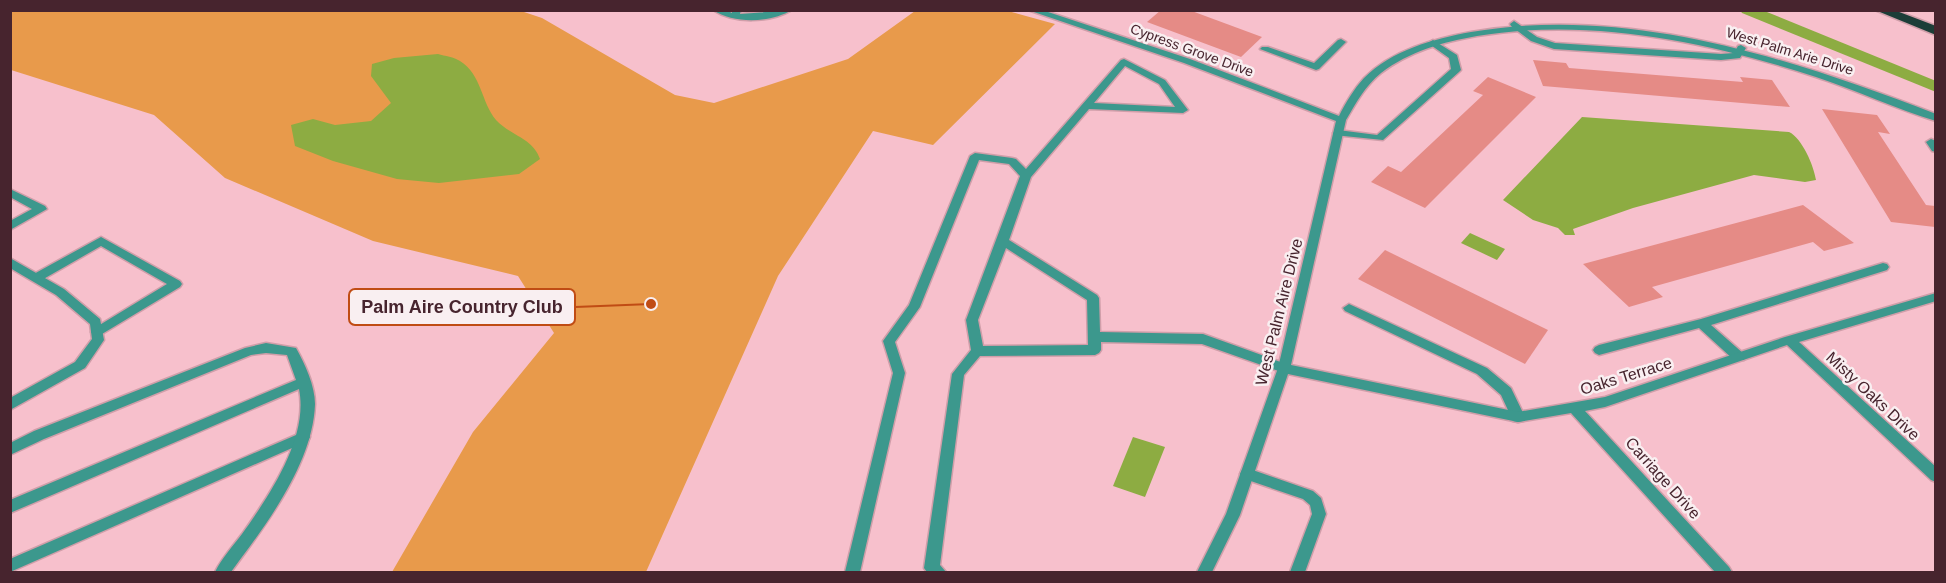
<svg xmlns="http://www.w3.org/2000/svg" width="1946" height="583" font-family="Arial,sans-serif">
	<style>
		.green { fill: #e89a4b }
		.water { fill: #8dac42 }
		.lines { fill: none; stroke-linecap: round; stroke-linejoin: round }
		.canal { fill: #8dac42; fill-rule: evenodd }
		.building { fill: #e58b86 }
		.service-casing { stroke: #d09ea9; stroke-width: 3 }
		.minor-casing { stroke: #d09ea9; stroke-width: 3 }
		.motorway-casing { stroke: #d09ea9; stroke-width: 3 }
		.service { fill: #3c988d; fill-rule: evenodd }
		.minor { fill: #3c988d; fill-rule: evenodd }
		.motorway { fill: #1c3d38; fill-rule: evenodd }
		.labels { text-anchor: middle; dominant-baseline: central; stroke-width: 5; stroke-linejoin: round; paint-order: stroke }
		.far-street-label { font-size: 14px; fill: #47242e; stroke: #f9eff1 }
		.street-label { font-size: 16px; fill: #47242e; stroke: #f9eff1 }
		.leader { fill: none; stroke: #c04c14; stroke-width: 2 }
		.callout-dot { fill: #c04c14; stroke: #f9eff1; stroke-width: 2 }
		.callout { fill: #f9eff1; stroke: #c04c14; stroke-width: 2 }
		.callout-label { font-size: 18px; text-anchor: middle; font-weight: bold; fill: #47242e }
	</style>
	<rect width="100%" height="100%" fill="#f7c0cc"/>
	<!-- green -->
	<path class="green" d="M10,11h511l21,7 133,77 39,8 134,-44 67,-48h93l47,13 -122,121 -60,-14 -95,145 -132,296h-254l81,-140 81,-99 -36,-57 -145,-35 -148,-63 -71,-63 -143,-45z"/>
	<!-- water -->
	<g class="water">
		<path d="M438,54c7,2 16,3 22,7 22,14 21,41 36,59 15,16 37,18 44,39l-21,15 -80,9 -42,-4 -64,-18 -38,-15 -4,-21 22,-6 22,6 36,-4 20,-18 -20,-27 1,-12 22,-6z"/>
		<path d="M1582,117l207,15c13,6 25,34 27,48l-11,2 -51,-7 -121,33 -60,21 2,6h-10l-7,-7 -25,-8 -30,-20z"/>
		<path d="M1470,233l35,16 -8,11 -36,-17z"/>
		<path d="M1133,437l32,10 -20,50 -32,-11z"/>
	</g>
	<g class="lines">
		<!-- canal -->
		<path class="canal" d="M1740,10h22l174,71v11l-194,-79z"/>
	</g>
	<!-- building -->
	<g class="building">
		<path d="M1161,10h28l73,27 -21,20 -94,-35z"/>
		<path d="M1533,60l33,3 3,5 174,14 -3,-5 32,3 18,27 -247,-21z"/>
		<path d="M1488,77l48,20 -111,111 -54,-26 17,-16 13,6 82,-77 -10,-4z"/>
		<path d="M1822,109l55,6 13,19 -12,-2 48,73 9,1v21l-44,-5z"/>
		<path d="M1803,205l51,38 -30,8 -11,-9 -161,45 11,10 -34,10 -46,-43z"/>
		<path d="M1385,250l163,80 -23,34 -167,-85z"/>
	</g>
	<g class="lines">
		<!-- service casing -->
		<g class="service-casing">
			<g id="service">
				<path d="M713,10h13l6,3v-3h9l-1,4 52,-4c-22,13 -58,14 -79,0z"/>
				<path d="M1514,21l23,16 18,6 166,11 13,-1 4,-7 3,-1 5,3 -6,10 -19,2 -167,-11 -23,-8 -20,-15 -1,-2z"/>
				<path d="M1341,39l5,3 -27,27 -3,1 -56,-21 2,-2h6l46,16 24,-23z"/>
				<path d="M1433,40l24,15 4,15 -2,2 -76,68 -49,-5 -1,-2 5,-3 39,5 74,-66 -2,-11 -21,-15z"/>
				<path d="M1124,59l41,21 23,30 -5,3 -94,-4 -58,68 -22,63 88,55 2,3 1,34 103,2 86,31 1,3 -1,3 -5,2 -82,-29 -101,-2v8l-2,3 -4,2 -115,1 -16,19 -24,190 6,7h-19l-3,-4 28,-194 19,-24 -5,-30 54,-144 -11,-12 -30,-4 -59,147 -25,35 10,31 -45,199h-15l48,-199 -10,-32 26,-36 61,-149 5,-3 37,5 4,1 10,10 95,-109zM1125,66l34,18 16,23 -81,-4zM1006,248l81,52 1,45 -105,1 -5,-26z"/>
				<path d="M1931,139l5,2v11l-4,-1 -6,-9z"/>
				<path d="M10,189l35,17 2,3 -37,21v-9l22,-12 -22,-12z"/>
				<path d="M101,237l79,44 2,3 -2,3 -83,50 -4,-2 -2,-3 2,-3 74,-45 -66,-38 -61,35 -4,1 -6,-4 2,-3z"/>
				<path d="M1883,263l4,1 2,3 -2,3 -176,55 33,29 1,3 -1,3h-10l-35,-32 -100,27 -4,-2 -2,-3 2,-3 4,-2 102,-26z"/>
				<path d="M1349,304l138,64 24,20 14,29 -2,4 -5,1 -5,-1 -12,-26 -24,-21 -132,-63 -2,-3z"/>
				<path d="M303,432l5,1 2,4 -2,4 -298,131v-13z"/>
				<path d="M1247,468l66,23 8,7 5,16 -21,58h-15l22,-58 -2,-9 -7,-6 -61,-21 -2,-4 2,-4z"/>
			</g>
		</g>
		<!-- minor casing -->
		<g class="minor-casing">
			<g id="minor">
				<path d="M1028,10h14l148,49 149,57c7,-14 15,-27 25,-38 28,-28 69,-39 107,-46 158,-27 319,26 465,82v7c-40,-12 -80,-31 -120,-44 -107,-35 -226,-60 -339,-41 -34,6 -67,15 -96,37 -16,13 -25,30 -35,47l-55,245 227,47 87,-15 180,-60 151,-44v8l-137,41 137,125v15l-5,-2 -144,-135 -182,62 -20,4 144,156 3,5h-17l-144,-159 -53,9 -230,-48 -48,141 -28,57h-15l29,-58 52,-146 58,-247 -152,-58z"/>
				<path d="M10,258l54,31 36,30 4,21 -19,28 -75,42v-12l65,-36 17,-23 -2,-15 -34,-29 -46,-27z"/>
				<path d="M266,343l30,5c9,16 19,38 19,56 -2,60 -50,122 -84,168h-16c7,-14 18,-26 27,-38 27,-38 67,-96 57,-145l-289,124v-13l286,-120 -9,-25 -21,-2 -15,2 -207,84 -34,16v-12l24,-12 211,-83z"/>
			</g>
		</g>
		<!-- motorway casing -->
		<g class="motorway-casing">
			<path id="motorway" d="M1875,10h19l42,16v9z"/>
		</g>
		<!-- service -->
		<use href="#service" class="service"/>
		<!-- minor -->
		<use href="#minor" class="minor"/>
		<!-- motorway -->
		<use href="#motorway" class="motorway"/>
	</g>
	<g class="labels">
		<!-- far-street labels -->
		<g class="far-street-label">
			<text transform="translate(1192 50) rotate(20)">Cypress Grove Drive</text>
			<text transform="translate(1790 51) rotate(17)">West Palm Arie Drive</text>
		</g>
		<!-- street labels -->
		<g class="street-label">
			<text transform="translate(1279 312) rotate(-76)">West Palm Aire Drive</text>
			<text transform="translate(1626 376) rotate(-17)">Oaks Terrace</text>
			<text transform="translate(1873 396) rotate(43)">Misty Oaks Drive</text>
			<text transform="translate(1663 478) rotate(48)">Carriage Drive</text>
		</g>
	</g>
	<!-- callouts -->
	<path class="leader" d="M651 304L575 307"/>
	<circle class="callout-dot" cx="651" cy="304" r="6"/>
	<rect class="callout" x="349" y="289" width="226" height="36" rx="6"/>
	<g class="callout-label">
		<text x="462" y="313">Palm Aire Country Club</text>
	</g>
	<!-- border -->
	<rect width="1946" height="583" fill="none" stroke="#47242e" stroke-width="24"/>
</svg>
